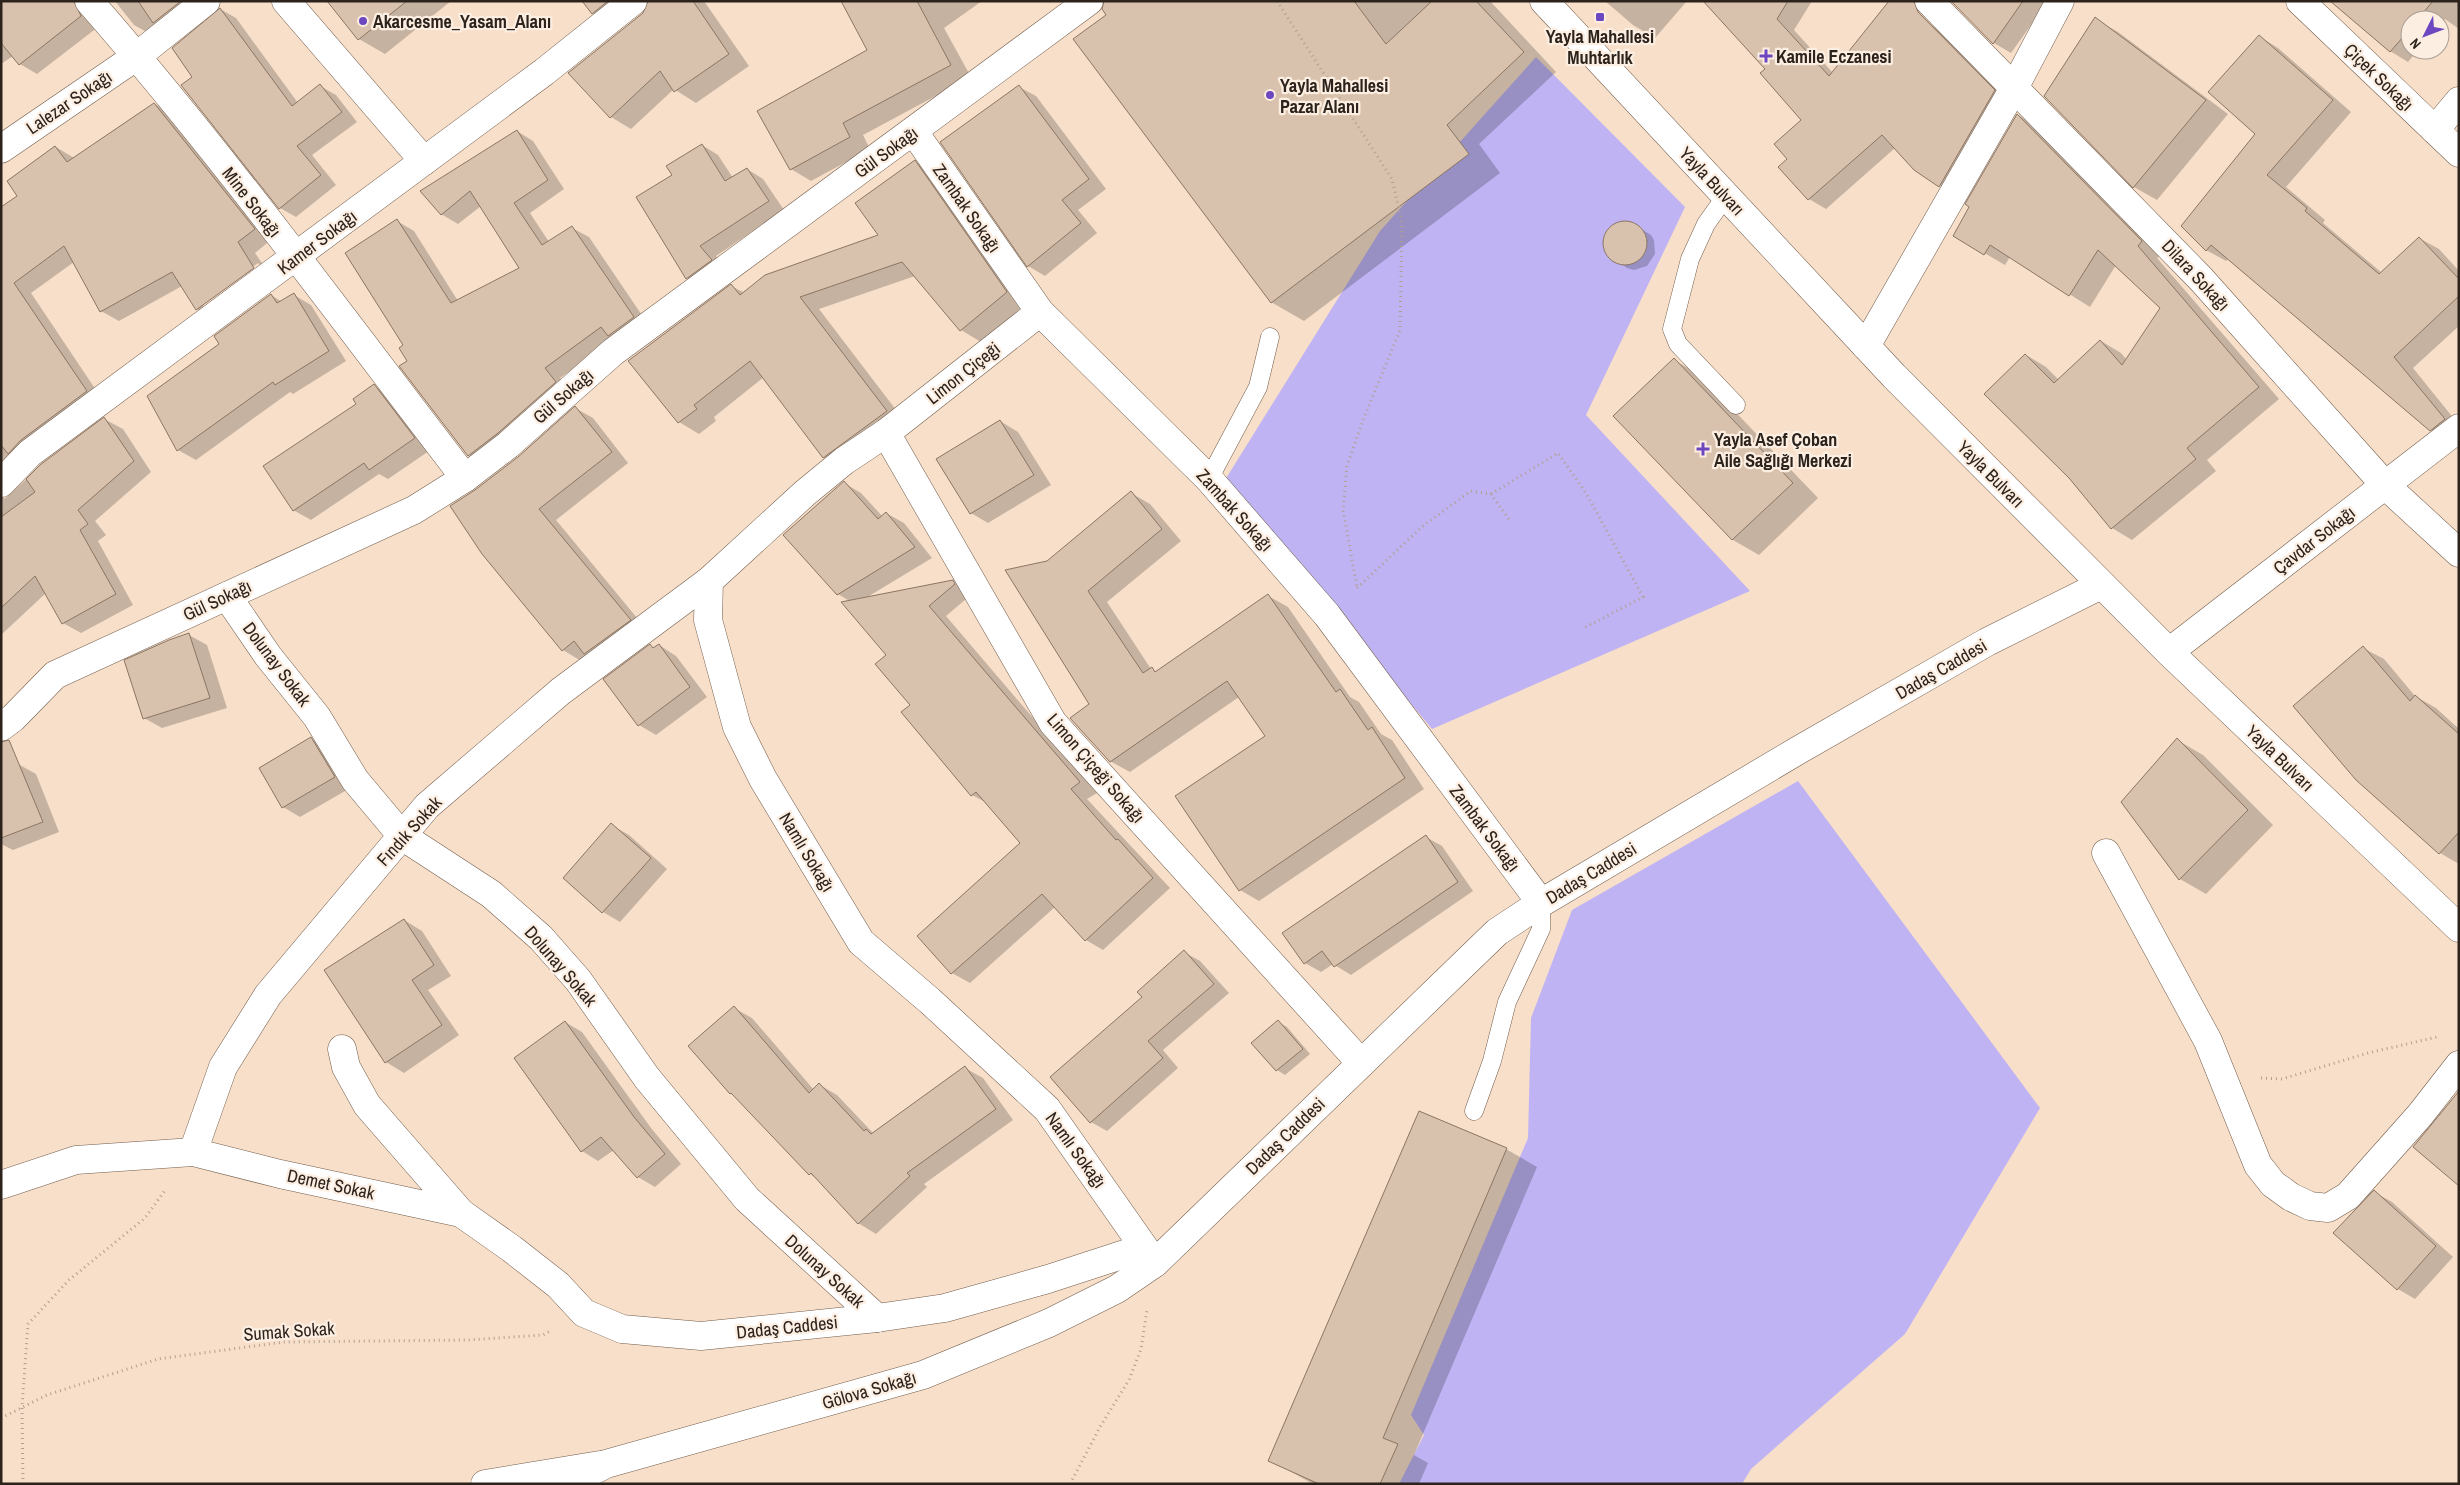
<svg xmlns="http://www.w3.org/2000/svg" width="2460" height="1485" font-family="'Archivo Narrow',sans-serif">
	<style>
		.green { fill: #bfb3f3 }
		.shadow { fill: #0003; fill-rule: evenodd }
		.building { fill: #d9c2ad; stroke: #8b7563 }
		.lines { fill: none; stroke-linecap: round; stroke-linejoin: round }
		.lane-casing { stroke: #725d4b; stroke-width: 19 }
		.street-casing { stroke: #725d4b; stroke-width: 29 }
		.secondary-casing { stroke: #725d4b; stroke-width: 29 }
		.path { stroke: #b29f8f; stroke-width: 3; stroke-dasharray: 1 4; stroke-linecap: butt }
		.lane { stroke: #fff; stroke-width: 18 }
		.street { stroke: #fff; stroke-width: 28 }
		.secondary { stroke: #fff; stroke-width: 28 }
		.poi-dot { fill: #6c47c0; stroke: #fdeee2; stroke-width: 2 }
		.labels { text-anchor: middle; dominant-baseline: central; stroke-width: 4.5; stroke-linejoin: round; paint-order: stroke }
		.poi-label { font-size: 18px; font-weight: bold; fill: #2c231c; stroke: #fdeee2; text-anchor: start }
		.street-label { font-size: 18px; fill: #2c231c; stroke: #fdeee2 }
	</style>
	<rect width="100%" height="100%" fill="#f7dfca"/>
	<!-- green -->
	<g class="green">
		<path d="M1536,57l149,150 -99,208 164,176 -318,138 -207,-249 155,-249z"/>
		<path d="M1798,781l242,327 -135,226 -154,135 -9,15h-343l25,-49 -13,-20 117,-277 3,-120 41,-108z"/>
	</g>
	<!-- shadow -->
	<g class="shadow">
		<path d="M1,1h94l3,26 -61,47 -17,-10 -7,-8 -12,8z"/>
		<path d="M115,1h96l-59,34 -18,-10z"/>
		<path d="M329,1h122l-66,53 -26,-15z"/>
		<path d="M583,1h62l-32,24 -20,-12z"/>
		<path d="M649,1h55l45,65 -53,37 -22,-14 -43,40 -20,-12z"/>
		<path d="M851,1h131l-38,27 27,49 -108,58 7,14 -59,32 -20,-12 78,-119z"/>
		<path d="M1118,1h372l66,71 -77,72 21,29 -196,148 -33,-19 -164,-287z"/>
		<path d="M1605,1h82l-32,37 -22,-13z"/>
		<path d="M1717,1h95l-18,29 39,43 94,-50 18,10 67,68 -55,95 -42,-27 -20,-21 -69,61 -17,-10 -20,-40 14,-39z"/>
		<path d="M1979,1h69l-37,52 -17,-10 -26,-26z"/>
		<path d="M2337,1h122v28l-14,-10 -5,5v-4h-30v30h8l-10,12 -18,-11z"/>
		<path d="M220,9l16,9 62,85 22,-17 16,9 21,27 -45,33 24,30 -40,32 -16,-9 -86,-130z"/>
		<path d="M2095,19l23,13 110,82 -71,86 -23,-13z"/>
		<path d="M2259,36l19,12 73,64 -65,75 39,33 -2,3 59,50 37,-35 20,11 20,22v55l-46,42 46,57 -9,16 -19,-11 -202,-172 -3,3 -20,-11 51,-117z"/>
		<path d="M1019,87l17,9 70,93 -28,21 19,23 -52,43 -17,-10z"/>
		<path d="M155,104l18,11 99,124 -17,14 17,25 -56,42 -19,-11 -15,-23 -63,35 -18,-10 -27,-49 -43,31 73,109 -100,89v8l37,-33 63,-47 19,10 28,43 -56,49 11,14 -8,6 35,64 -52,28 -18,-10 -17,-30 -45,42v-425l18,-14 37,-49 18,11zM258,263l2,2 -57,42v-3z"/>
		<path d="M2018,115l20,12 124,127 -5,4 122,141 -72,61 9,11 -84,69 -20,-12 -86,-173 20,12 13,13 42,-39 20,12 6,7 34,-52 -45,-43 -26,42 -80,-50 -5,8 -50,-29z"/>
		<path d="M517,131l16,10 31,48 -34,24 19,29 23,-14 17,9 61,90 -35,12 -55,39 11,14 -86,73 -16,-10 -61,-94 -3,-15 -8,-125 17,10 44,70 63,-32 -40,-63 -23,18 -17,-10z"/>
		<path d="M702,145l16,10 15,23 14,-9 16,10 21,31 -68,46 11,14 -23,17 -17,-9 -13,-103z"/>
		<path d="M915,162l20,11 91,131 -45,38 -20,-12 -46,-54 -96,33 87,114 -62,45 -20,-11 -60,-80 -50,40 2,4 -17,13 -20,-12 52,-136 14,7 135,-57z"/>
		<path d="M1623,222h6l22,13 3,5 1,14 -8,12 -13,4 -7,-2 -20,-14 -2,-13 5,-13z"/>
		<path d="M271,295l11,7 12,-7 17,10 35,56 -53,33 -3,-2 -94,68 -18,-10 -29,-53 71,-52z"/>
		<path d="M1674,360l26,15 118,123 -59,57 -26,-15 -118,-124z"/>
		<path d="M374,386l17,10 41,53 -44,30 -9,-5 -68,46 -18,-10 64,-106z"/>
		<path d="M575,408l18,10 35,45 -72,57 91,110 -66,31 -18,-11 -80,-97 -8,-62 43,-33z"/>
		<path d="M1000,421l18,11 33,53 -63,38 -17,-10z"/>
		<path d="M844,483l17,10 21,23 4,-3 18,10 28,35 -68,41 89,-17 17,10 2,2 -26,22 151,177 -10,6 83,89 -67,62 -17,-10 -31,-33 -85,76 -18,-10 70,-129 -33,-40 -17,-9 -61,-90 -23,-50 -37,-53 -13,-8z"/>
		<path d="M1131,493l19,11 31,37 -74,61 44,67 6,3 111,-76 20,11 62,90 9,5 22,32 11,6 32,49 -165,112 -19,-11 26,-154 -27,-39 -109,75 -20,-11 -19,-57 -44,-141z"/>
		<path d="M189,635l18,10 20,63 -65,20 -18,-10z"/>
		<path d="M659,645l17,11 31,41 -51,38 -17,-10 11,-79 5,2z"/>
		<path d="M2363,648l21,11 31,37 21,12 23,21v135l-19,-11 -83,-73z"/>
		<path d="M311,739l18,10 23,38 -52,30 -17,-10z"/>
		<path d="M2177,740l26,15 70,70 -67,69 -26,-15 -57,-77z"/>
		<path d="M18,764l18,10 23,58 -46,18 -12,-6v-73z"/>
		<path d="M611,825l18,10 38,34 -47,53 -17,-10 -38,-34z"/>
		<path d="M1426,837l16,9 31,45 -122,84 -18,-11 -12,8 -16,-9z"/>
		<path d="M404,920l18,11 29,45 -23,14 31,45 -55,38 -18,-11 -60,-92z"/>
		<path d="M1184,952l16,9 29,32 -66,57 15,18 -71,63 -16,-9 52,-125z"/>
		<path d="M734,1008l18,10 62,72 6,-5 17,10 37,39 91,-66 18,10 30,42 -89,64 3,3 -51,47 -18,-11 -41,-44 -7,-5 -73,-77 -6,-4z"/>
		<path d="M565,1022l17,10 69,96 30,36 -26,23 -17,-10 -24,-27 -16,11 -16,-10z"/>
		<path d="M1278,1022l9,5 23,27 -25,21 -8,-5z"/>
		<path d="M1506,1149l31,18 -123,288 14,8 -9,21h-106l-43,-24z"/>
		<path d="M2374,1192l18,10 61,55 -38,42 -17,-10 -63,-56z"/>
	</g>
	<!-- building -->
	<g class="building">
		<path d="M1,1h73l7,15 -62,49 -18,-22z"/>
		<path d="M138,1h43l-28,22z"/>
		<path d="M327,1h80l-49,39z"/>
		<path d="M582,1h26l-16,13z"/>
		<path d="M648,1h45l36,53 -55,38 -14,-21 -50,47 -42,-45 75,-60z"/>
		<path d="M841,1h76l34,64 -108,58 7,14 -60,33 -33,-59 110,-61z"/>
		<path d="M1104,1h250l32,43 46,-43h44l48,51 -77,73 22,29 -198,149 -198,-264 33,-24 -4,-6z"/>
		<path d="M1703,1h85l-11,18 52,57 60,-75h25l4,11 77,78 -56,97 -25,-17 -32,-35 -74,65 -30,-33 9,-8 -13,-15 27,-24 -41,-47 5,-4z"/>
		<path d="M1951,1h72l-30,43z"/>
		<path d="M2330,1h103l-16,19h-7v9l-20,23z"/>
		<path d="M220,8l72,98 28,-22 22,28 -45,34 24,29 -42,34 -98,-124 11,-8 -20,-29z"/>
		<path d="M2095,17l111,83 -73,88 -89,-92z"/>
		<path d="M2259,35l74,65 -66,75 40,33 -2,3 74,63 40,-37 40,42v17l-65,61 51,62 -15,12 -219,-186 -5,6 -25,-25 74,-92 -47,-42z"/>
		<path d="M1019,85l70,94 -27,21 19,23 -54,44 -87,-125z"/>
		<path d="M154,103l101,126 -17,13 16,26 -58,42 -24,-38 -72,40 -36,-66 -50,37 73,108 -66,49 -13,14 -7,-9v-238l16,-11 -10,-15 48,-35 12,16z"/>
		<path d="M2017,114l125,127 -4,5 121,141 -72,61 9,11 -85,70 -42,-51 -85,-84 41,-40 29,29 46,-43 22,25 38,-57 -62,-58 -29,46 -79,-51 -6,10 -31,-19 16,-29 -4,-3z"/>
		<path d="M517,130l31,50 -34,23 28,42 30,-19 62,91 -26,19 -7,-9 -56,41 11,14 -58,51 -30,23 -69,-90 8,-5 -8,-13 4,-3 -58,-92 52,-34 54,84 68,-35 -49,-77 -29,24 -21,-24z"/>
		<path d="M702,144l23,37 22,-13 22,33 -69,45 12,14 -26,19 -50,-82 36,-22 -6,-9z"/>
		<path d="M915,160l92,132 -47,39 -58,-69 -102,35 87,114 -64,47 -73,-97 -56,44 3,4 -19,14 -50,-62 103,-77 9,11 25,-20 113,-40 -23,-32z"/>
		<circle cx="1625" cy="243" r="22"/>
		<path d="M294,293l35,58 -54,34 -2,-3 -96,69 -30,-55 72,-52 -5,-8 57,-42 6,9z"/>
		<path d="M1674,358l119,125 -61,57 -119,-124z"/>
		<path d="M374,384l41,54 -46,32 -5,-7 -71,48 -30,-45 93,-62 -3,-5z"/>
		<path d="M575,406l37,46 -73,57 92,111 -47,34 -10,-13 -12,10 -80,-97 -32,-48 25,-16 43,-33z"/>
		<path d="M104,417l30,44 -56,49 10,14 -8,6 36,64 -54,30 -27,-48 -34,32v-91l34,-25 -9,-13 14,-14z"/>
		<path d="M1000,420l34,55 -64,39 -34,-55z"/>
		<path d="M844,481l34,38 8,-7 29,35 -78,48 -54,-60z"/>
		<path d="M1131,491l31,38 -74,62 55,82 9,-6 3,5 113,-78 68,98 4,-3 28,41 4,-3 33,51 -166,113 -64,-95 90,-60 -38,-55 -117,81 -40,-44 19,-14 -84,-134 42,-9z"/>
		<path d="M953,580l2,4 -26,22 151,176 -9,7 45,51 2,-1 35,39 -68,63 -43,-47 -91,80 -34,-38 103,-93 -44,-51 -5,4 -70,-84 9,-7 -35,-41 11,-9 -45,-53z"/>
		<path d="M189,633l21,65 -67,21 -19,-59 45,-20z"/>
		<path d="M650,644l3,4 6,-4 31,43 -52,39 -35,-47z"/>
		<path d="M2363,646l47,55 5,-6 44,39v98l-20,22 -83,-74 -63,-74z"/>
		<path d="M311,737l24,40 -53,31 -23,-40z"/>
		<path d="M2177,738l71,72 -69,70 -58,-78z"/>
		<path d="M9,740l34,82 -42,16v-96z"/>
		<path d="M611,823l40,35 -49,55 -39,-35z"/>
		<path d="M1426,835l32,47 -124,85 -12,-16 -18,13 -22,-31z"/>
		<path d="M404,919l30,46 -22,15 30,45 -57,38 -61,-93z"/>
		<path d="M1184,950l30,34 -66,57 15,17 -73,65 -40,-46 92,-80 -5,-5z"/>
		<path d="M734,1006l75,87 10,-10 45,48 2,-2 5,5 94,-68 31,43 -89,64 3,3 -52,48 -47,-51 -2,2 -78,-82 -1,1 -42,-48z"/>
		<path d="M1278,1020l25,29 -27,22 -25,-28z"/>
		<path d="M565,1021l69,96 31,37 -28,24 -36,-41 -20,15 -67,-94z"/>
		<path d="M2459,1091v95l-46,-39z"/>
		<path d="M1419,1111l88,37 -124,290 15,6 -18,40h-61l-51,-23z"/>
		<path d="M2374,1190l62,56 -39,44 -64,-57z"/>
	</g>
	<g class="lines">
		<!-- lane casing -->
		<g class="lane-casing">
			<g id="lane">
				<path d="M1726,196l-20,28 -16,35 -18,70 6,15 58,61"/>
				<path d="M1209,479l49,-92 12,-50"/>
				<path d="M1474,1111l18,-50 15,-59 34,-73v-26"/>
			</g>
		</g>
		<!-- street casing -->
		<g class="street-casing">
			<g id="street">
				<path d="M89,1c133,152 253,317 376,477"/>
				<path d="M286,1l138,160"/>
				<path d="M1929,1l272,278 184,206 74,68"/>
				<path d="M2300,1l159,152"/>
				<path d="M2435,130l24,-29"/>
				<path d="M914,132l126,180 169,167 118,136 214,288"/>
				<path d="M1,149l136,-93 69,-55"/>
				<path d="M1040,312l-154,121 -42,28 -39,32 -96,88 -1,39 29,107 26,52 98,163 69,59 117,108 108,154"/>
				<path d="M1866,346l148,-258 46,-87"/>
				<path d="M886,433l167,290 308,340"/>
				<path d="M1,483l29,-30 514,-381 89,-71"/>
				<path d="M227,596l41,60 49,61 38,63 47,56 89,58 50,44 37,42 69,98 100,121 130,119"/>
				<path d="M2169,652l290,-224"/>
				<path d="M1,727l12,-9 42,-43 359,-165 51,-32 43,-33 105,-93 476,-351"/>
				<path d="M2106,853l102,188 50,124 15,19 18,13 19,9 18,2 20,-12 72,-81 39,-50"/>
				<path d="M193,1152l30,-85 45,-72 159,-189 134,-115 148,-110"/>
				<path d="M1,1185l75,-25 117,-8 87,22 181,39 -94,-108 -21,-38 -4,-18"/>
				<path d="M461,1213l51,36 46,36 26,28 38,16 79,7 176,-18 68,-10 103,-29 95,-31"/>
				<path d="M485,1484l115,-19"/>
			</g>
		</g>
		<!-- secondary casing -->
		<g class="secondary-casing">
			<g id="secondary">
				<path d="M1544,1l350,375 275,276 290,276"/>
				<path d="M568,1484l38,-20 317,-89 126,-52 68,-34 38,-26 342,-331 44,-29 256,-152 190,-109 114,-57"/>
			</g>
		</g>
		<!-- path -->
		<g class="path">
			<path d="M1277,1l115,178 10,43 -2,108 -37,90 -16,46 -4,44 14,77"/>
			<path d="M1491,494l67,-41 28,40 57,104 -61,32"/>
			<path d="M1357,588l67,-63 47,-34 20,3 20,28"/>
			<path d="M2261,1078l21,1 86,-26 69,-16"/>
			<path d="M1,1418l46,-23 111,-36 126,-17 183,-2 76,-5 9,-5"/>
			<path d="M23,1484l-1,-77 6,-83 41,-44 76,-62 21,-29"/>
			<path d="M1070,1484l30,-57 29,-47 12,-31 6,-39"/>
		</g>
		<!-- lane -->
		<use href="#lane" class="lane"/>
		<!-- street -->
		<use href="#street" class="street"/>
		<!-- secondary -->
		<use href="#secondary" class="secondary"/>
	</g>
	<!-- markers -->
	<g class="poi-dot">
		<rect x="1595" y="12" width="10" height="10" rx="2.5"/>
		<circle cx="363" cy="21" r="5"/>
		<path d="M1763.5 48.5h5v5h5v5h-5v5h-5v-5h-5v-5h5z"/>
		<circle cx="1270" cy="95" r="5"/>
		<path d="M1700.5 441.5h5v5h5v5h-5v5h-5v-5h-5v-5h5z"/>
	</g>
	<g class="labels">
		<!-- poi labels -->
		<g class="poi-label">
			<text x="373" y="21">Akarcesme_Yasam_Alanı</text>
			<text x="1600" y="36" text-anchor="middle">Yayla Mahallesi<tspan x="1600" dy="21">Muhtarlık</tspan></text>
			<text x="1776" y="56">Kamile Eczanesi</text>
			<text x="1280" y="85">Yayla Mahallesi<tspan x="1280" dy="21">Pazar Alanı</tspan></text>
			<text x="1714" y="439">Yayla Asef Çoban<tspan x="1714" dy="21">Aile Sağlığı Merkezi</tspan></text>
		</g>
		<!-- street labels -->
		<g class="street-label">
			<text transform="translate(2379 77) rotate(44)">Çiçek Sokağı</text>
			<text transform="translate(69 102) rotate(-34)">Lalezar Sokağı</text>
			<text transform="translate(886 152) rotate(-36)">Gül Sokağı</text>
			<text transform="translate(1712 181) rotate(47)">Yayla Bulvarı</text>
			<text transform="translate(252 202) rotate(52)">Mine Sokağı</text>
			<text transform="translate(967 208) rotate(55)">Zambak Sokağı</text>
			<text transform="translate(317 242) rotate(-37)">Kamer Sokağı</text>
			<text transform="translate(2196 275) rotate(47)">Dilara Sokağı</text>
			<text transform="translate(963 373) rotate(-38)">Limon Çiçeği</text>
			<text transform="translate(563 396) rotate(-41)">Gül Sokağı</text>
			<text transform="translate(1991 474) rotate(45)">Yayla Bulvarı</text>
			<text transform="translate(1235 510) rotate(48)">Zambak Sokağı</text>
			<text transform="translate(2314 540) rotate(-38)">Çavdar Sokağı</text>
			<text transform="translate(217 600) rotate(-25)">Gül Sokağı</text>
			<text transform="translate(277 664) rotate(53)">Dolunay Sokak</text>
			<text transform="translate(1941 669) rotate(-30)">Dadaş Caddesi</text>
			<text transform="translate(2280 758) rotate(44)">Yayla Bulvarı</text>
			<text transform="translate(1096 768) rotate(49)">Limon Çiçeği Sokağı</text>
			<text transform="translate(1485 828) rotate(53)">Zambak Sokağı</text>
			<text transform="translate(409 831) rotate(-48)">Fındık Sokak</text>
			<text transform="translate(807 852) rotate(59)">Namlı Sokağı</text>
			<text transform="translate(1591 873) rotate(-31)">Dadaş Caddesi</text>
			<text transform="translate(561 966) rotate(49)">Dolunay Sokak</text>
			<text transform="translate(1285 1136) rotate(-44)">Dadaş Caddesi</text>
			<text transform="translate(1076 1150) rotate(54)">Namlı Sokağı</text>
			<text transform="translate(331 1184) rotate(12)">Demet Sokak</text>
			<text transform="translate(825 1271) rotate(42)">Dolunay Sokak</text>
			<text transform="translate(787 1327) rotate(-6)">Dadaş Caddesi</text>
			<text transform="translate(289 1331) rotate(-4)">Sumak Sokak</text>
			<text transform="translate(869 1390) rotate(-16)">Gölova Sokağı</text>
		</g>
	</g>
	<!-- border -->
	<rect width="2460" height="1485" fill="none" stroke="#2c231c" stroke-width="5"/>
	<!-- north arrow -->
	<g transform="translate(2425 35) rotate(228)"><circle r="24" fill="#fdeee2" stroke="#a99d93"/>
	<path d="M0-4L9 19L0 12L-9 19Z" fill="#6c47c0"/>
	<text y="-8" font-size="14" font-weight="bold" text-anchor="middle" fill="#2c231c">N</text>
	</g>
</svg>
